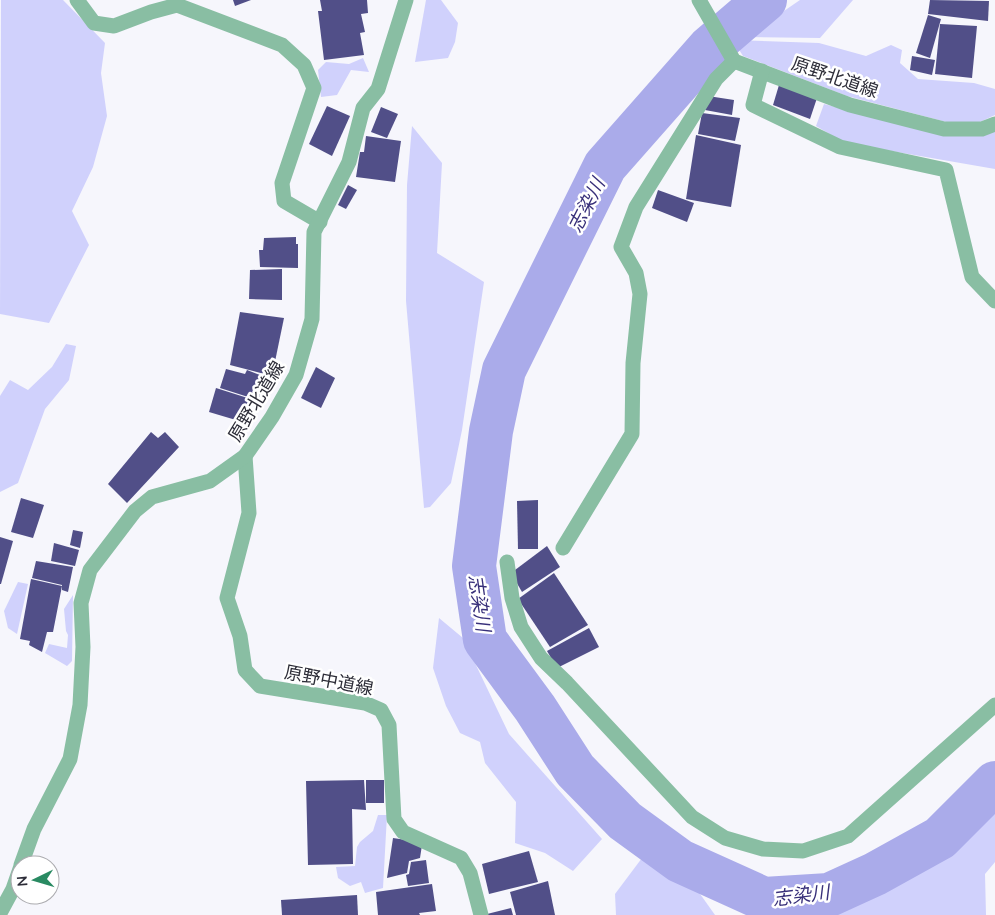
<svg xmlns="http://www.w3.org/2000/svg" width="995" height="915" font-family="Mulish,'Noto Sans JP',sans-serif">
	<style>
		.green { fill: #d0d1fc }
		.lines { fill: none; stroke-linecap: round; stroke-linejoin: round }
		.river { stroke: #aaabea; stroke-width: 44 }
		.building { fill: #514f88 }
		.street { stroke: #89bea3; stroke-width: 15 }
		.labels { text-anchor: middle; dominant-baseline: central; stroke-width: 5; stroke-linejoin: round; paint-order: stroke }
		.street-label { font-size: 18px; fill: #2d2d38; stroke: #fff }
		.water-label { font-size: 19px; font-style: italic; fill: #38307a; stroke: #fff }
	</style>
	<rect width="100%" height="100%" fill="#f6f6fc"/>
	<!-- green -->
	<g class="green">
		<path d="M1,0h62l42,43 -4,30 6,43 -14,51 -21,44 17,34 -40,78 -49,-9z"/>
		<path d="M426,0h15l17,23 -3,19 -7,16 -33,4z"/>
		<path d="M800,0h53l-33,38 -74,-1z"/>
		<path d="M733,40l86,3 47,13 25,-11 11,5 -2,13 18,16 56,4 21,6v26l-15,7 -30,1 -103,-27 -104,-40z"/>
		<path d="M363,58l6,14 -18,-2 -14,25 -16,2 -3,-27 8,-8 23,2z"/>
		<path d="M824,104l120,31 51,-6v40l-150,-26 -29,-17z"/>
		<path d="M412,126l30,37 -5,90 47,29 -22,148 -11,53 -21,24 -6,1 -18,-207 1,-116z"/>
		<path d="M66,344l10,2 -7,34 -24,29 -27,74 -18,9v-96l10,-16 18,10 24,-23z"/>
		<path d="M18,582l10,2 -11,50 -9,-6 -4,-17z"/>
		<path d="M73,595l-1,66 -5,5 -22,-13 4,-9 18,4 1,-13 -2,-4 -2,-22z"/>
		<path d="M439,618l24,20 46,96 93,105 -29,32 -28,-18 -30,-10 1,-41 -31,-39 -5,-21 -20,-9 -14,-27 -13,-38z"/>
		<path d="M995,802v60l-10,12 1,41h-149l107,-59z"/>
		<path d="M378,815h9l-4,73 -18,5 -4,-11 -11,4 -12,-8 -2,-11 19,-1 2,-19 3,-5 13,-11z"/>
		<path d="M642,858l51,26 22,31h-99l-1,-21z"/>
	</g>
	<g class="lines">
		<!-- river -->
		<path class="river" d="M765,0l-56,48 -104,118 -101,204 -13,61 -17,135 11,74 50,68 40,62 50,51 55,40 84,38 65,-4 46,-21 65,-36 55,-55"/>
	</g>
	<!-- building -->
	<g class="building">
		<path d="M233,0h18l-16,6z"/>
		<path d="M320,0h47l1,13 -7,1 4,18 -5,1 4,22 -40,5 -6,-49h4z"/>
		<path d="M930,0l59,1 -1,20 -60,-7z"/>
		<path d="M928,15l13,4 -11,39 -14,-5z"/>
		<path d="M940,24l37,2 -5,52 -37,-4z"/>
		<path d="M912,56l23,4 -3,15 -22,-5z"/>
		<path d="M779,85l38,13 -7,21 -37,-14z"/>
		<path d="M708,96l26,4 -2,15 -27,-5z"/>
		<path d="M327,106l23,10 -18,40 -23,-12z"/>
		<path d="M381,107l17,7 -11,24 -16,-6z"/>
		<path d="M702,113l38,5 -5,23 -37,-7z"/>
		<path d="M696,135l45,10 -10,62 -45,-8z"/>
		<path d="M366,136l35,5 -6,41 -39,-5 4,-25h4z"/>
		<path d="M348,185l9,5 -11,19 -8,-4z"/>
		<path d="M658,190l36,13 -7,19 -35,-14z"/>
		<path d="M296,237v7h2v24l-38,-1 -1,-17h4l1,-12z"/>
		<path d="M282,269v31l-33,-1 1,-29z"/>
		<path d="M240,312l44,6 -12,58 -42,-11z"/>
		<path d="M316,367l19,11 -14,30 -20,-10z"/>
		<path d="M226,369l19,5 2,-4 21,8 -7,23 -41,-13z"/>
		<path d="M216,388l38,12 -8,23 -37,-11z"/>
		<path d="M151,432l7,6 7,-6 14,15 -52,56 -19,-19z"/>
		<path d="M21,498l23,7 -11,33 -22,-6z"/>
		<path d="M538,500v49h-20l-1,-48z"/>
		<path d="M73,530l10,2 -3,16 -10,-3z"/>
		<path d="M0,537l13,4 -12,43h-1z"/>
		<path d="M54,543l25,7 -4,16 -24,-5z"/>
		<path d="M547,546l13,21 -38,25 -11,-19z"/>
		<path d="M36,561l37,6 -5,25 -6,-2v-5l-30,-7z"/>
		<path d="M554,573l34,52 -38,22 -32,-48z"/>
		<path d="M31,579l31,7 -9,46h-6l-5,20 -13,-7 1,-4 -10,-2z"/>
		<path d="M589,628l10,19 -42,21 -10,-17z"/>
		<path d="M364,780l2,30 -14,-1 1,55 -45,1 -2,-84z"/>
		<rect x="366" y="780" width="18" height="23"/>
		<path d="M393,838l20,3 9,4 -2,13 -11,3 -2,12 -20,5z"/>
		<path d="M529,851l9,31 -49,12 -7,-30z"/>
		<path d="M426,860l3,23 -21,3 -2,-11 3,-1 2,-12z"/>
		<path d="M548,881l7,34h-39l-6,-23z"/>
		<path d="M432,884l4,27 -17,2 1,2h-42l-2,-23z"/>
		<path d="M357,895l1,20h-76l-1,-15z"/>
		<path d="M511,908l2,7h-26v-1z"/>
	</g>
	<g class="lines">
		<!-- street -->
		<g class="street">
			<path d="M77,0l17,23 20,3 37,-14 26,-7 105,40 22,20 10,23 -32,95 2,18 36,21"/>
			<path d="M699,0l35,61 116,44 94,24h38l13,-5"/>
			<path d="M762,71l-9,34 87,42 106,23 26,107 23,24"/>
			<path d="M245,456l4,57 -22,85 13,38 5,34 15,16 105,17 16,7 8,15 5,94 9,13 58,26 9,15 11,42"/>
			<path d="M563,548l69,-114 1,-71 7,-69 -4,-21 -15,-26 15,-40 80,-128 18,-18"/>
			<path d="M507,562l5,36 9,29 20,31 26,25 125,134 33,21 38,11 40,2 45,-15 147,-131"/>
			<path d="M21,865l13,-36 36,-70 10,-54 3,-58 -2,-44 9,-33 45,-59 17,-14 58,-16 35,-25 27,-39 24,-42 16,-56 2,-87 35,-70 14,-54 15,-19 28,-89"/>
			<path d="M0,913l13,-24 7,-20"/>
		</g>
	</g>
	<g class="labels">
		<!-- street labels -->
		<g class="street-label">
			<text transform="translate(835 77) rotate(19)">原野北道線</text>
			<text transform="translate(256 401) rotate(-59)">原野北道線</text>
			<text transform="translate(329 680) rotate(11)">原野中道線</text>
		</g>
		<!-- water labels -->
		<g class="water-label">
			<text transform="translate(586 205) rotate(-63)">志染川</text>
			<text transform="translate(480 603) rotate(82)">志染川</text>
			<text transform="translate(801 895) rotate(-7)">志染川</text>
		</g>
	</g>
	<!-- north arrow -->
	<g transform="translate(35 880) rotate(265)"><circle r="24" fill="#ffffff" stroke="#ababaf"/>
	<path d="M0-4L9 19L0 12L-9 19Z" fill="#298a62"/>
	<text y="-8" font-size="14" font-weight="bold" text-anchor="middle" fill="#2d2d38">N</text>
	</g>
</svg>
